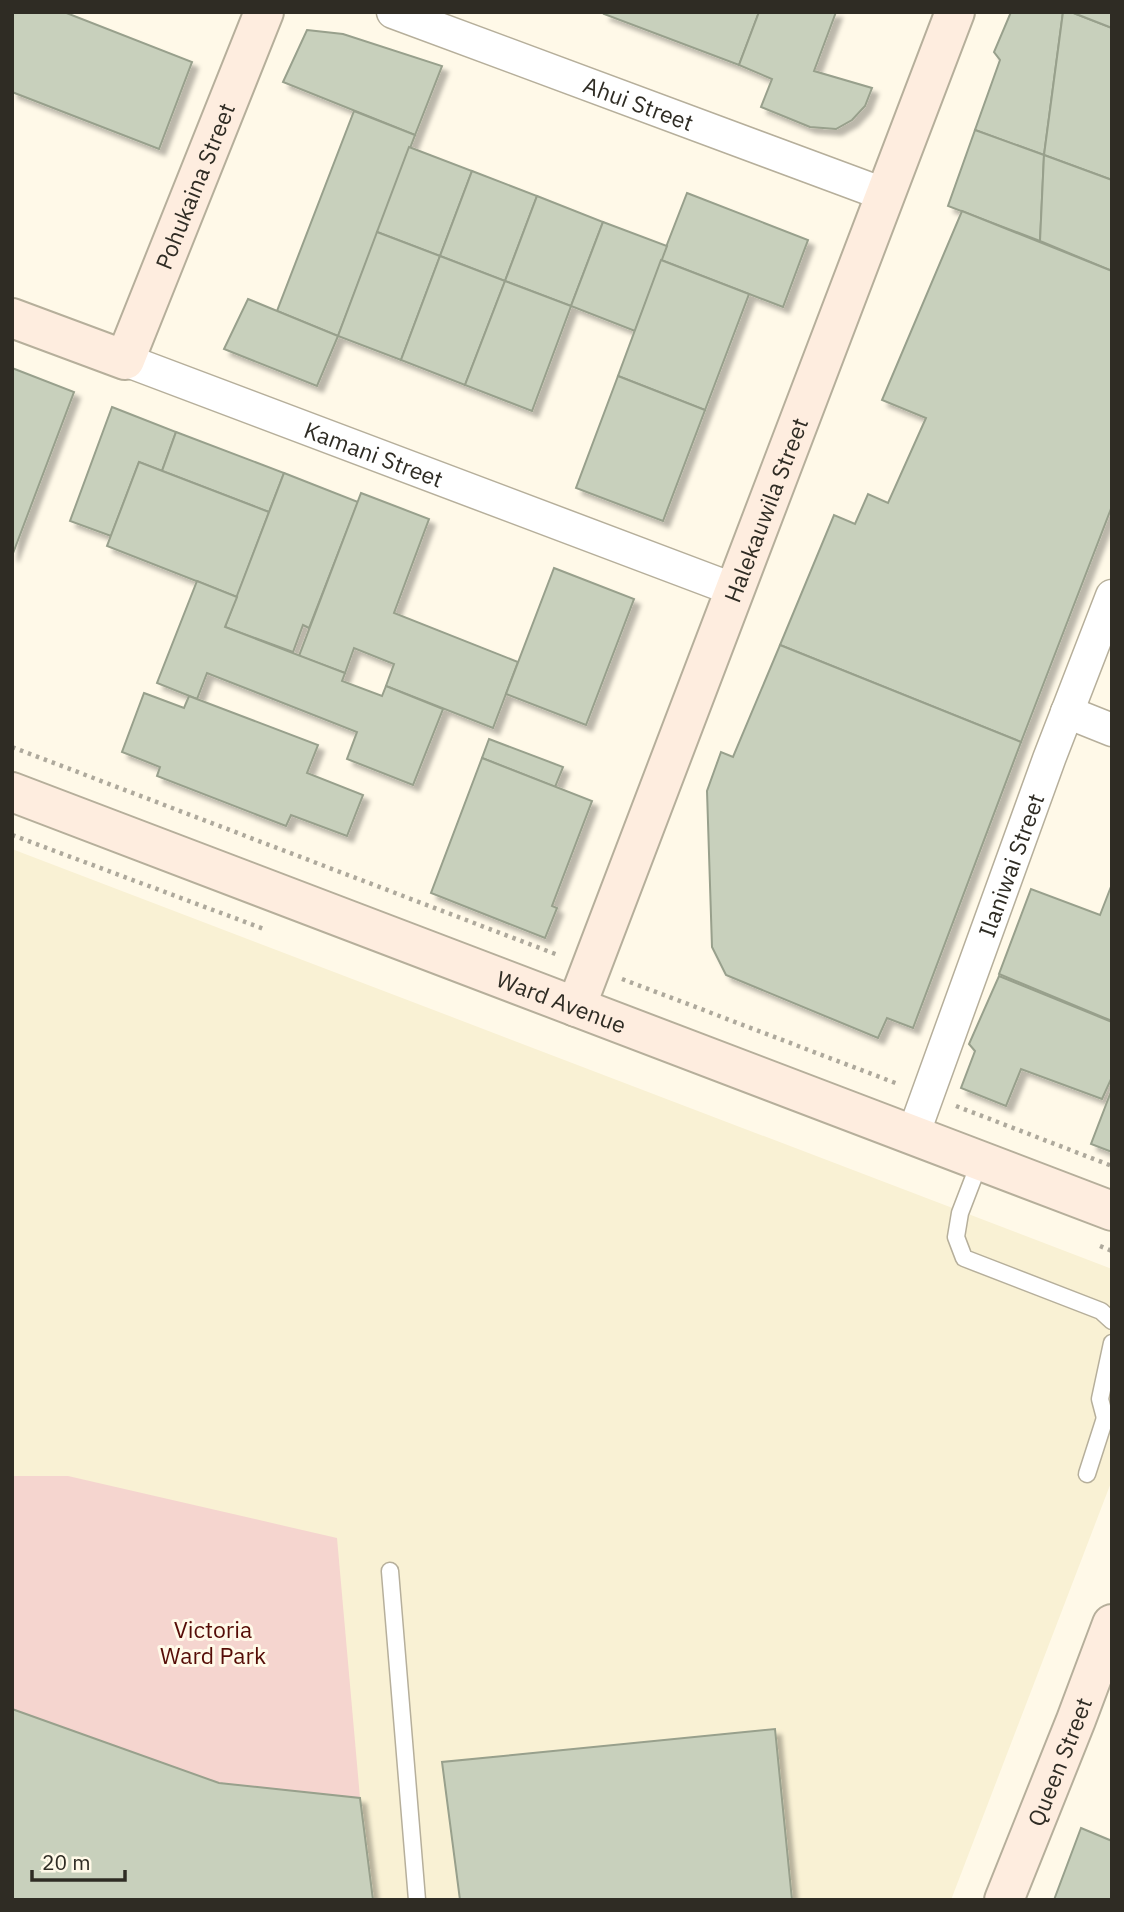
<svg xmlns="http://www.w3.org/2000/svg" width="1124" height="1912" font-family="'IBM Plex Sans',sans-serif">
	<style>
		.built { fill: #f9f1d4 }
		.green { fill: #f5d5cf }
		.building { fill: #c8d0bc; stroke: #98a08c; stroke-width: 2; filter: url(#shadow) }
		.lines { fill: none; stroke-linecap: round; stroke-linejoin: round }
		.lane-casing { stroke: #b6af9b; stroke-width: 19 }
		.street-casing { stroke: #b6af9b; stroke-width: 35 }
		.secondary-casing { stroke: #b6af9b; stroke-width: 42 }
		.path { stroke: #aea99c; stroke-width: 4.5; stroke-dasharray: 3.5 5; stroke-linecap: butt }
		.lane { stroke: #fff; stroke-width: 16 }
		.street { stroke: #fff; stroke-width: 32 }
		.secondary { stroke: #feeddf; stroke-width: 38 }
		.labels { text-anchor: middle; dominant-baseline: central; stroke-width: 6; stroke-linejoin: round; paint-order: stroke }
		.street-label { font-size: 23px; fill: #2f2c24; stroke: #fff9e8 }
		.park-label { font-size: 23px; fill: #550c06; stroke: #fff9e8 }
	</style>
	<defs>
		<filter id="shadow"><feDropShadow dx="6" dy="6" stdDeviation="2" flood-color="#0004"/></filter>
	</defs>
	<rect width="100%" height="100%" fill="#fff9e8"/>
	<!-- built -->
	<path class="built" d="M12,849l1100,420v211l-161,420h-939z"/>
	<!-- green -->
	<path class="green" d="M12,1476h56l269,62 23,260 -141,-15 -207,-74z"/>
	<!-- building -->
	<g class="building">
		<path d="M12,12h52l128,50 -33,87 -147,-57z"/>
		<path d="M605,12h154l-20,53 -135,-51z"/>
		<path d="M759,12h77l-22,59 58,17 -7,18 -13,14 -16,9 -26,-2 -49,-20 11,-28 -33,-14z"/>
		<path d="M1011,12h52l-19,143 -69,-25 25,-70 -6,-8z"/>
		<path d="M1063,12h8l41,16v152l-68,-25z"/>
		<path d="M1071,12h41v16z"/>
		<path d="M307,30l36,4 99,32 -27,69 -132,-53z"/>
		<path d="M354,111l61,24 -77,201 -61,-25z"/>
		<path d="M975,130l69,25 -4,86 -92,-35z"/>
		<path d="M409,147l63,24 -32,85 -63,-24z"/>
		<path d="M1044,155l68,25v91l-72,-30z"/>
		<path d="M472,171l65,25 -32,85 -65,-25z"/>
		<path d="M687,193l121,47 -25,67 -122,-47z"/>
		<path d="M537,196l66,26 -32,84 -66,-25z"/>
		<path d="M962,211l150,60v235l-91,236 -241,-97 54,-130 21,9 13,-30 20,9 38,-85 -44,-18z"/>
		<path d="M603,222l64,24 -32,85 -64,-25z"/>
		<path d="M377,232l63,24 -39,104 -63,-24z"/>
		<path d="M440,256l65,25 -40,104 -64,-25z"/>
		<path d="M661,260l88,34 -44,116 -87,-34z"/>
		<path d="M505,281l66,25 -39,105 -67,-26z"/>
		<path d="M248,299l90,37 -21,50 -93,-37z"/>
		<path d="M12,368l62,24 -62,164z"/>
		<path d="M618,376l87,34 -42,111 -87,-33z"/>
		<path d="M112,407l64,25 -14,39 -23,-9 -28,74 -41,-15z"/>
		<path d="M176,432l108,41 -15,39 -107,-41z"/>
		<path d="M139,462l130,50 -32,85 -130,-51z"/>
		<path d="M284,473l74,29 -49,126 -6,-3 -10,27 -68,-25z"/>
		<path d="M361,493l68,26 -35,94 124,49 -25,66 -107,-42 8,-22 -40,-16 -9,25 -46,-17z"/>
		<path d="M554,568l80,31 -48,126 -80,-31z"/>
		<path d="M197,581l40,16 -12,30 120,46 -3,8 40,15 4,-10 57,23 -30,76 -66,-26 10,-27 -150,-59 -10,26 -40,-16z"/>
		<path d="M780,645l241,97 -108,286 -26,-10 -9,20 -152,-63 -14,-28 -5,-156 14,-39 12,5z"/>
		<path d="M144,693l40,15 5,-12 129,49 -11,28 56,22 -16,41 -56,-21 -5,11 -129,-50 3,-9 -38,-15z"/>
		<path d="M489,739l74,28 -8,20 -73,-29z"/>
		<path d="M482,758l110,43 -40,105 5,2 -12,30 -114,-45z"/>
		<path d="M1112,884v137l-113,-47 32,-85 69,26z"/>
		<path d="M999,976l113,46v55l-10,22 -81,-30 -15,37 -45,-18 14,-37 -6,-7z"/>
		<path d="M1112,1089v63l-21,-8z"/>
		<path d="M12,1709l207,74 141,15 13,102h-361z"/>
		<path d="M775,1729l17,171h-332l-18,-138z"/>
		<path d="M1081,1828l31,13v59h-58z"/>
	</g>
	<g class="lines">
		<!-- lane casing -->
		<g class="lane-casing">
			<g id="lane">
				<path d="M980,1161l-20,52 -4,24 8,21 137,53 11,10"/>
				<path d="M1112,1343l-12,56 5,19 7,2"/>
				<path d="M1087,1474l18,-56"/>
				<path d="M390,1571l27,329"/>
			</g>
		</g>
		<!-- street casing -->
		<g class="street-casing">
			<g id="street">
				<path id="s1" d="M393,12l493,183"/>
				<path id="s2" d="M125,360l610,230"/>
				<path d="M1067,712l45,18"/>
				<path id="s3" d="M913,1135l136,-376 63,-163"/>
			</g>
		</g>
		<!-- secondary casing -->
		<g class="secondary-casing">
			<g id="secondary">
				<path id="s4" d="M12,318l113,42 139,-348"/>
				<path id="s5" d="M12,792l1100,419"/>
				<path id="s6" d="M576,1007l379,-995"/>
				<path id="s7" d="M1004,1900l72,-180 36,-96"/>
			</g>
		</g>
		<!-- path -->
		<g class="path">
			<path d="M12,747l546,208"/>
			<path d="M12,835l252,94"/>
			<path d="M622,979l276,105"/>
			<path d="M956,1106l156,60"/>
			<path d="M1100,1246l12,5"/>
		</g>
		<!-- lane -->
		<use href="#lane" class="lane"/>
		<!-- street -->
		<use href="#street" class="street"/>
		<!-- secondary -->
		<use href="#secondary" class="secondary"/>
	</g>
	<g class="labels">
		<!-- street labels -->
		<g class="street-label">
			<text stroke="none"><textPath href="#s1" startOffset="262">Ahui Street</textPath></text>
			<text stroke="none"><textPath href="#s4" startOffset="308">Pohukaina Street</textPath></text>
			<text stroke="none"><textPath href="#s2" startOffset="266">Kamani Street</textPath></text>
			<text stroke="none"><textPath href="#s6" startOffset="532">Halekauwila Street</textPath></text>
			<text stroke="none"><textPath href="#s3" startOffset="287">Ilaniwai Street</textPath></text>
			<text stroke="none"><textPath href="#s5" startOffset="588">Ward Avenue</textPath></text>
			<text stroke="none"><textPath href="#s7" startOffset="149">Queen Street</textPath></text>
		</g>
		<!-- park labels -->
		<g class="park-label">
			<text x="213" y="1629">Victoria<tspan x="213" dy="26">Ward Park</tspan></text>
		</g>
	</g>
	<!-- border -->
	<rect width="1124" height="1912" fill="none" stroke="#2f2c24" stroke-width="28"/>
	<!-- scale -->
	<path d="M32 1870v10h93v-10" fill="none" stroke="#2f2c24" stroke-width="3.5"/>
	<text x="42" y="1870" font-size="21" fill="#2f2c24" stroke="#fff9e8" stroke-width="5" paint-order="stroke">20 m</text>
</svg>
